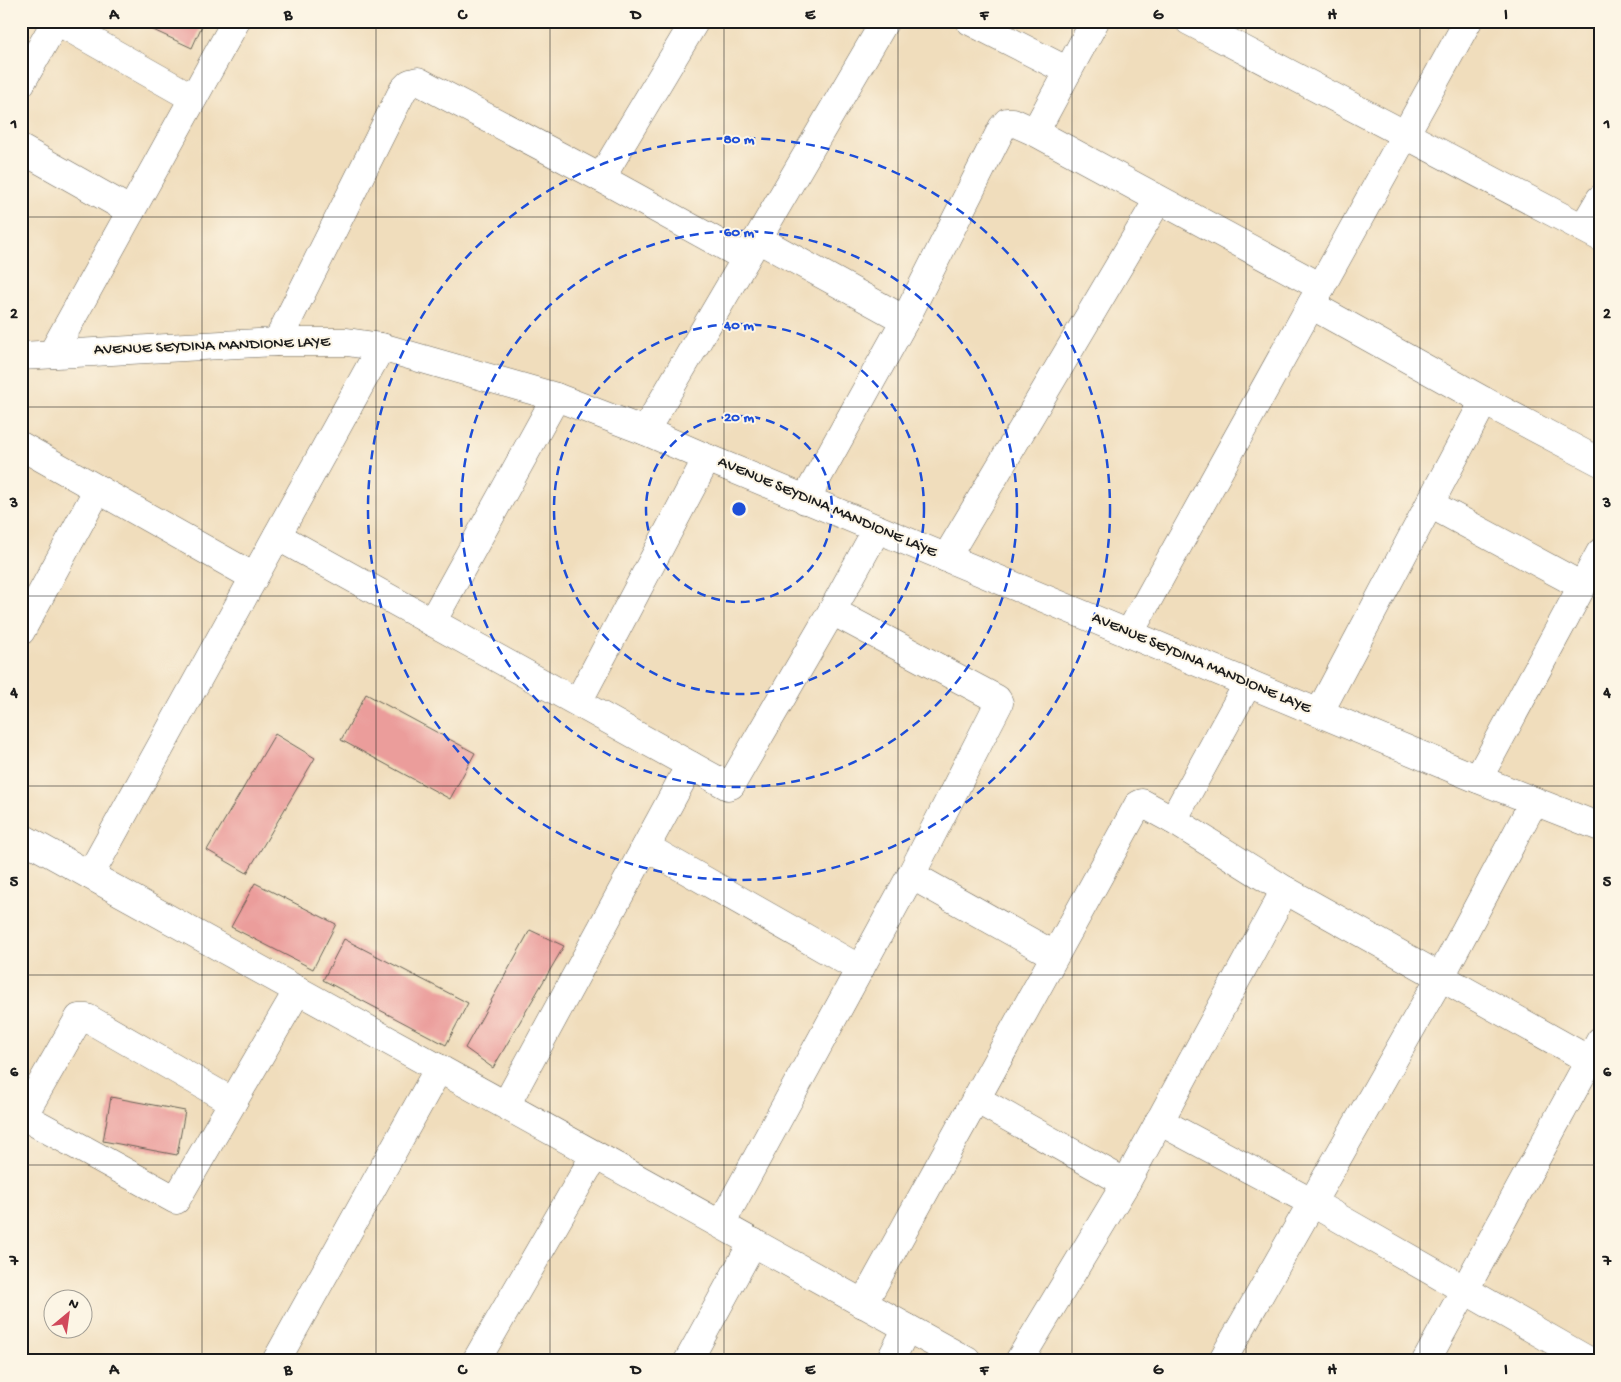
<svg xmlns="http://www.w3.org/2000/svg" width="1621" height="1382" font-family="'Gochi Hand',sans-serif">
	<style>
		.building { fill: #eb9d9b }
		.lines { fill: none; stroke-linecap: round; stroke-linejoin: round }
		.minor-casing { stroke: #666054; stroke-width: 29 }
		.minor { stroke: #fff; stroke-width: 28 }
		.grid { fill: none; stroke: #1c1c1c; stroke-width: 1; stroke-opacity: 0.55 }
		.ring { fill: none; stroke: #1d4ed8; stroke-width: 2.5; stroke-dasharray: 9 6 }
		.labels { text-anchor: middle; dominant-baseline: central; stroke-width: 4; stroke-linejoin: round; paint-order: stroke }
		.street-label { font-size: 16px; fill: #1c1c1c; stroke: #fcf5e5 }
		.centre { fill: #1d4ed8; stroke: #fcf5e5; stroke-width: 2.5 }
		.ring-label { font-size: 15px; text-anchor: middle; font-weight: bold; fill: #1d4ed8; stroke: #fcf5e5; stroke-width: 4; stroke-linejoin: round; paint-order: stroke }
		.neatline { fill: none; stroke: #1c1c1c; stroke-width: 2 }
		.grid-label { font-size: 16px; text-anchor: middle; font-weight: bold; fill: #1c1c1c }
	</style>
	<rect width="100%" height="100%" fill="#fcf5e5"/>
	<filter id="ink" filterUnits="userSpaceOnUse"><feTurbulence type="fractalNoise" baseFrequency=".02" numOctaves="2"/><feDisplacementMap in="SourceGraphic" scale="10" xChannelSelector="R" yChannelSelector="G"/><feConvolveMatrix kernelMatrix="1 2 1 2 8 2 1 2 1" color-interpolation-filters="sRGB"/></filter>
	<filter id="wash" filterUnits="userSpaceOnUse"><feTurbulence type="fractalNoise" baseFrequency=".0096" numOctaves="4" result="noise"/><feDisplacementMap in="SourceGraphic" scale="20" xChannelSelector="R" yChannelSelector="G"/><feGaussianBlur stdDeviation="1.12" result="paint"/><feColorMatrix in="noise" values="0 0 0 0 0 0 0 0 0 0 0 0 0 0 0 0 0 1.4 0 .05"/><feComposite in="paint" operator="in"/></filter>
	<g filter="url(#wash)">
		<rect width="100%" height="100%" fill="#f0ddbc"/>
		<g id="blocks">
			<!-- building -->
			<g class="building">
				<path d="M134,21h70l-12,27z"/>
				<path d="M366,694l109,59 -25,46 -109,-59z"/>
				<path d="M275,734l40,24 -68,115 -40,-23z"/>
				<path d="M255,883l81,41 -23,45 -82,-42z"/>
				<path d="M530,930l34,16 -71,122 -28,-20z"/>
				<path d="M344,939l124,64 -22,42 -123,-65z"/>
				<path d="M111,1097l74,14 -8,44 -74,-14z"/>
			</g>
		</g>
	</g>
	<g filter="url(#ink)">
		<use href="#blocks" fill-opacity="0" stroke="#666054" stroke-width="1"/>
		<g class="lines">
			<!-- minor casing -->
			<g class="minor-casing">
				<g id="minor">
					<path d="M57,21l136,77"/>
					<path d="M970,21l98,50"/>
					<path d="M1189,21l411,216"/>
					<path d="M21,83l35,-62"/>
					<path d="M1035,132l60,-111"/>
					<path d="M21,149l110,62"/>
					<path d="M601,178l94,-157"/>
					<path d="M1583,228l17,-29"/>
					<path d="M758,239l147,81"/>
					<path d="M1311,305l173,96 116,61"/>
					<path d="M277,342l126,-252 7,-7 8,-2 183,97 145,80"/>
					<path d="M52,354l184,-333"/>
					<path d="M21,356l256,-14h70l34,5 175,50 89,34 62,27 771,321 122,48"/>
					<path d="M645,431l240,-410"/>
					<path d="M21,446l233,131"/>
					<path d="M805,500l100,-180 97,-192 5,-6h6l22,10 286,155"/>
					<path d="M1430,504l152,82"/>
					<path d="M277,536l451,250 3,-1 101,-174 45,-82"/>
					<path d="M946,558l212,-358"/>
					<path d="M432,622l124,-225"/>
					<path d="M21,631l77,-142"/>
					<path d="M1129,634l339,-613"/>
					<path d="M578,702l129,-244"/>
					<path d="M1319,713l165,-312"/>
					<path d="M1478,779l122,-226"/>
					<path d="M1173,820l75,-137"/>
					<path d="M21,837l946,524"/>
					<path d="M646,847l214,122"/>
					<path d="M90,875l291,-528"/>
					<path d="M911,875l143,80"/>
					<path d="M976,1099l150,84"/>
					<path d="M233,1102l-146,-84h-8l-56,98 153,84 122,-210"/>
					<path d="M506,1105l184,-340"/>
					<path d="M1159,1121l152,81 278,159"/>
					<path d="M721,1224l190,-349 88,-172 -2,-4 -165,-88"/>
					<path d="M863,1304l275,-499 4,-2 31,17 112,70 304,170"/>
					<path d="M276,1361l163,-293"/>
					<path d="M476,1361l119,-206"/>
					<path d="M688,1361l65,-119"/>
					<path d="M890,1361l17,-33"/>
					<path d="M1019,1361l107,-178 159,-293"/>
					<path d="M1222,1361l219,-385 93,-175"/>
					<path d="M1426,1361l174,-320"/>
				</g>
			</g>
			<!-- minor -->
			<use href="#minor" class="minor"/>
		</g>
	</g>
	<!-- grid -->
	<path class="grid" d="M202,21v1340M376,21v1340M550,21v1340M724,21v1340M898,21v1340M1072,21v1340M1246,21v1340M1420,21v1340M21,217h1579M21,407h1579M21,596h1579M21,786h1579M21,975h1579M21,1165h1579"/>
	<!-- distance rings -->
	<g class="ring">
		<circle cx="739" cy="509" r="93"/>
		<circle cx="739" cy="509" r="185"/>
		<circle cx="739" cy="509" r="278"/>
		<circle cx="739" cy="509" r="371"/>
	</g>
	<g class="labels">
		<!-- street labels -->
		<g class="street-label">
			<text transform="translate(212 347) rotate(-2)">AVENUE SEYDINA MANDIONE LAYE</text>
			<text transform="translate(827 508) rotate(23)">AVENUE SEYDINA MANDIONE LAYE</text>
			<text transform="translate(1201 664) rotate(23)">AVENUE SEYDINA MANDIONE LAYE</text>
		</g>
	</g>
	<circle cx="739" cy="509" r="8" class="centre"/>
	<g class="ring-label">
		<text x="739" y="143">80 m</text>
		<text x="739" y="236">60 m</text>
		<text x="739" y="329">40 m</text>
		<text x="739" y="421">20 m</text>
	</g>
	<!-- margin -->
	<rect width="1621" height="1382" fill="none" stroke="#fcf5e5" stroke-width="55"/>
	<!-- north arrow -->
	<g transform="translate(68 1314) rotate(29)"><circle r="24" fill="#fcf5e5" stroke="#a29e95"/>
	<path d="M0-4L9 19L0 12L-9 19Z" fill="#d1495b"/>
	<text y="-8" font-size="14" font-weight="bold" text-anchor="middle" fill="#1c1c1c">N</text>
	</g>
	<rect x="28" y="28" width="1566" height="1326" class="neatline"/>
	<g class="grid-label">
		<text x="114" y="19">A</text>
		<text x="288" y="19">B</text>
		<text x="462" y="19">C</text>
		<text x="636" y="19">D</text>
		<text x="810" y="19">E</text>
		<text x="984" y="19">F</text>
		<text x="1158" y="19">G</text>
		<text x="1332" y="19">H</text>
		<text x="1506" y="19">I</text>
		<text x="14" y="128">1</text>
		<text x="1607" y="128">1</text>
		<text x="14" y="318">2</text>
		<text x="1607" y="318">2</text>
		<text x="14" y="507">3</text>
		<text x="1607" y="507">3</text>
		<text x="14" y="697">4</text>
		<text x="1607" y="697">4</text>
		<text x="14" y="886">5</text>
		<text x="1607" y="886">5</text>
		<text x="14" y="1076">6</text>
		<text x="1607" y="1076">6</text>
		<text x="14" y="1265">7</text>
		<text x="1607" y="1265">7</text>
		<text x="114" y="1374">A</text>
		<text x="288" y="1374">B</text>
		<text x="462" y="1374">C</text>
		<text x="636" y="1374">D</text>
		<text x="810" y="1374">E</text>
		<text x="984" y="1374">F</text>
		<text x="1158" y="1374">G</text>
		<text x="1332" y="1374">H</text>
		<text x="1506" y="1374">I</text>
	</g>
</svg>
